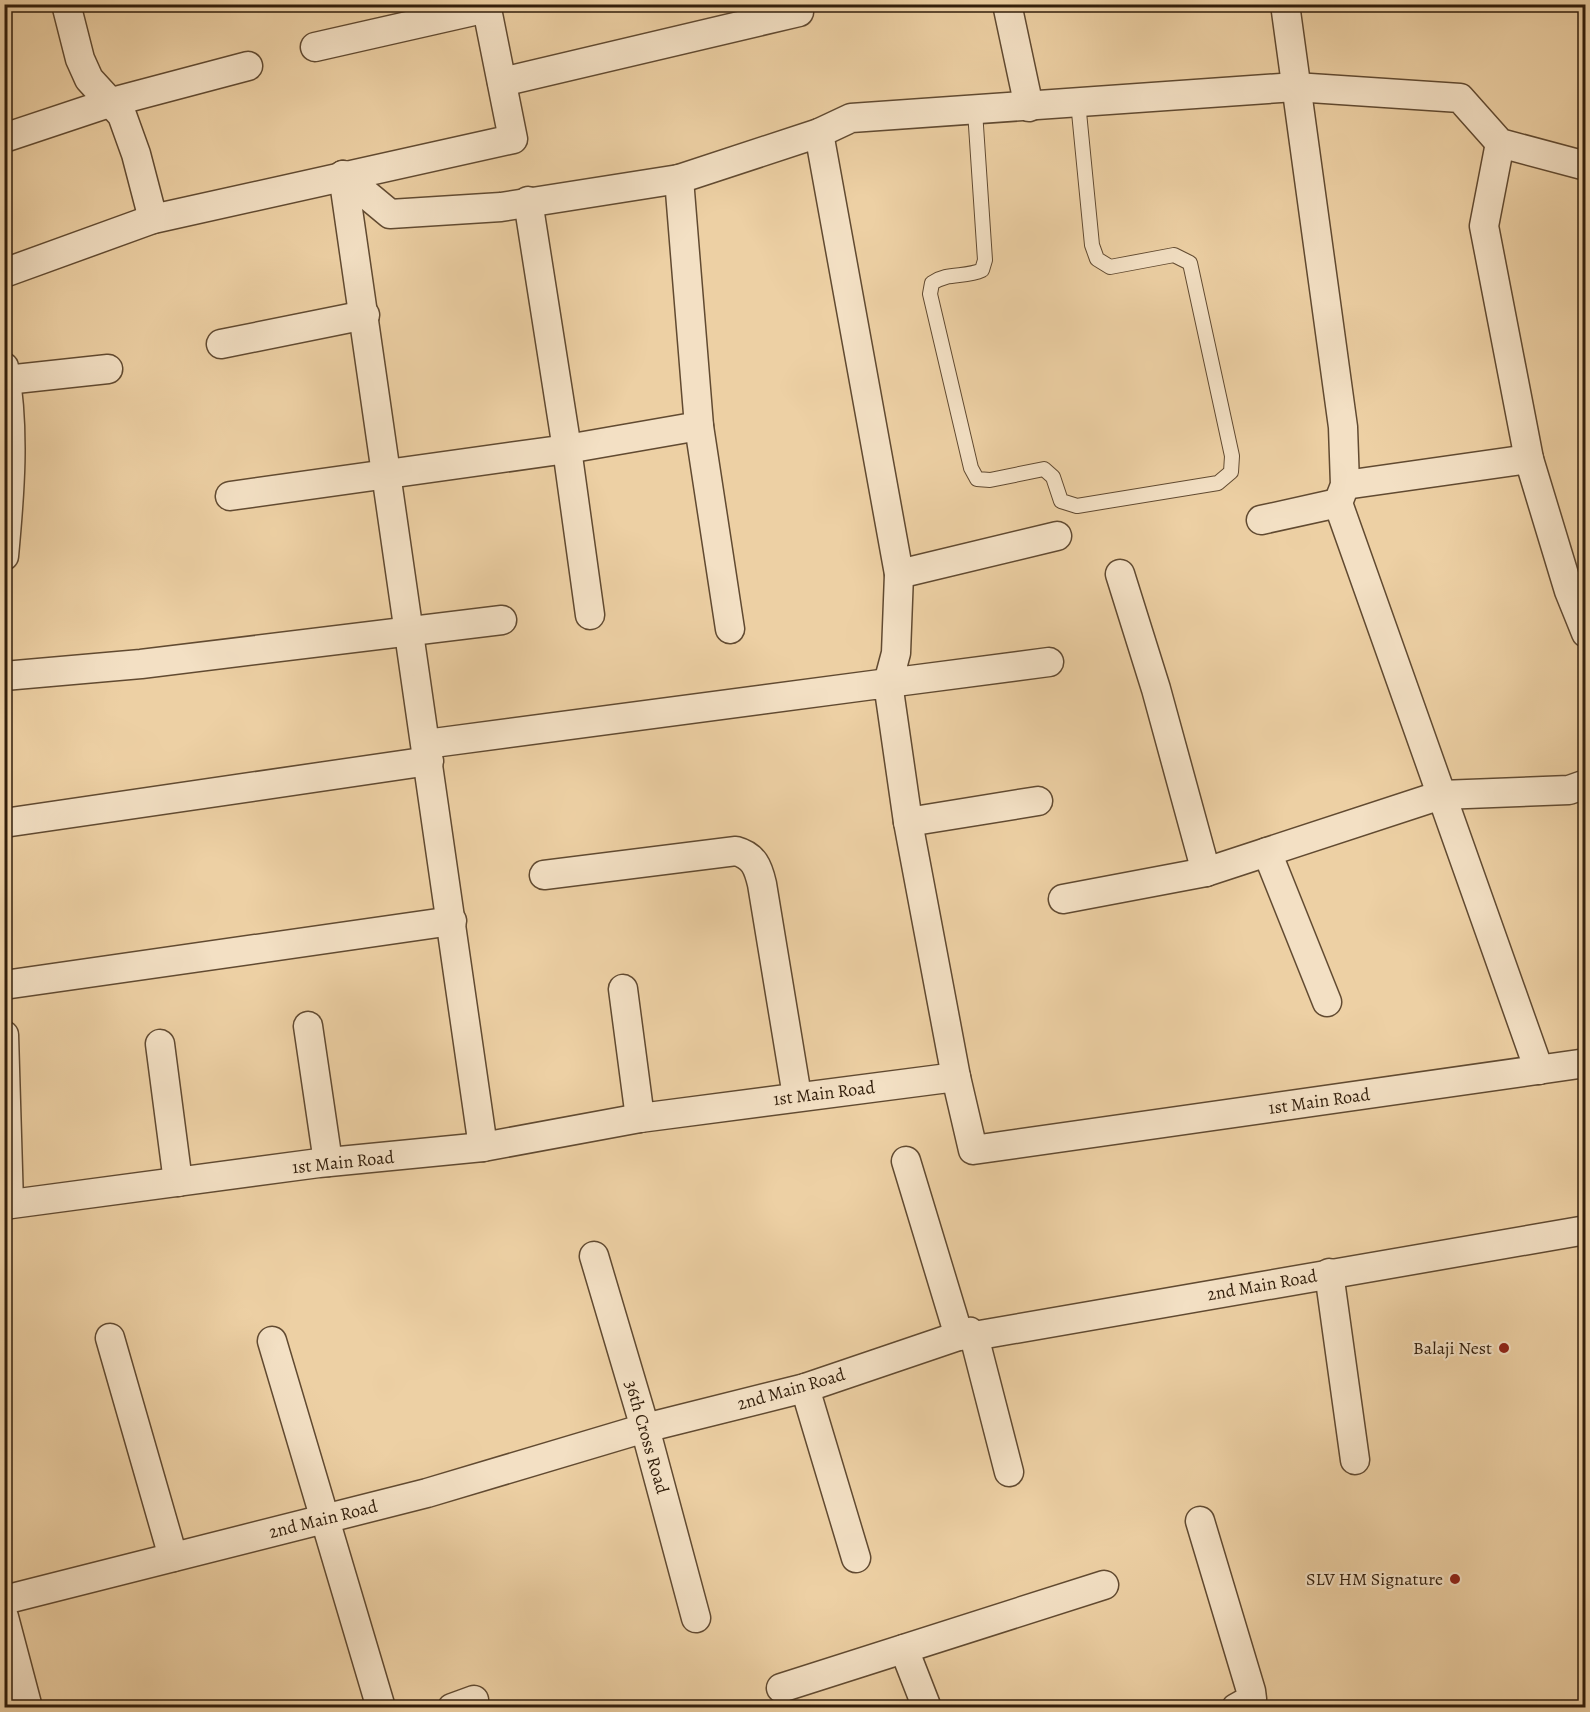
<svg xmlns="http://www.w3.org/2000/svg" width="1590" height="1712" font-family="Alegreya,serif">
	<style>
		.lines { fill: none; stroke-linecap: round; stroke-linejoin: round }
		.service-casing { stroke: #614a31; stroke-width: 16 }
		.minor-casing { stroke: #614a31; stroke-width: 31 }
		.service { stroke: #f3e0c4; stroke-width: 14 }
		.minor { stroke: #f3e0c4; stroke-width: 28 }
		.poi-dot { fill: #8f2418; stroke: #f3e0c4; stroke-width: 2 }
		.labels { text-anchor: middle; dominant-baseline: central; stroke-width: 4.5; stroke-linejoin: round; paint-order: stroke }
		.street-label { font-size: 18px; fill: #321e0b; stroke: #f3e0c4 }
		.poi-label { font-size: 18px; fill: #321e0b; stroke: #f3e0c4; text-anchor: end }
	</style>
	<rect width="100%" height="100%" fill="#edd0a4"/>
	<filter id="stains"><feTurbulence type="fractalNoise" baseFrequency=".00333" numOctaves="4"/><feColorMatrix values="0 0 0 0 .2 0 0 0 0 .09 0 0 0 0 .02 0 0 0 .5 -.17"/></filter>
	<radialGradient id="worn" r=".72"><stop offset=".6" stop-color="#630" stop-opacity="0"/><stop offset="1" stop-color="#630" stop-opacity=".3"/></radialGradient>
	<g class="lines">
		<!-- service casing -->
		<g class="service-casing">
			<path id="service" d="M975,111l10,149 -3,10c-17,8 -34,2 -50,13l-2,11 41,174 6,11 13,1 54,-11 9,8 8,24 16,5 141,-23 13,-11 1,-16 -42,-193 -16,-8 -64,12 -13,-8 -5,-14 -14,-143"/>
		</g>
		<!-- minor casing -->
		<g class="minor-casing">
			<g id="minor">
				<path d="M66,4l14,55 9,20 33,36 14,39 17,65"/>
				<path d="M1007,4l22,103"/>
				<path d="M1285,4l58,423 2,58 -7,18 201,567"/>
				<path d="M315,47l172,-39"/>
				<path d="M502,82l297,-70"/>
				<path d="M819,133l80,441 -3,79 -8,30 161,-21"/>
				<path d="M4,138l108,-36 136,-36"/>
				<path d="M1500,143l-16,83 45,233 40,132 17,42"/>
				<path d="M343,175l47,39 111,-7 178,-28 140,-46 32,-15 444,-31 165,11 40,45 86,23"/>
				<path d="M343,175l140,972"/>
				<path d="M528,201l39,248 23,166"/>
				<path d="M4,273l149,-54 360,-80 -27,-135"/>
				<path d="M221,344l144,-29"/>
				<path d="M4,367c11,63 6,125 0,189"/>
				<path d="M6,380l102,-11"/>
				<path d="M699,426l31,203"/>
				<path d="M1345,485l184,-26"/>
				<path d="M230,496l337,-47 132,-23 -20,-247"/>
				<path d="M1261,520l77,-17"/>
				<path d="M899,574l158,-38"/>
				<path d="M1120,574l36,115 50,183"/>
				<path d="M4,676l137,-12 361,-44"/>
				<path d="M426,744l462,-61 20,139 48,255"/>
				<path d="M908,822l130,-21"/>
				<path d="M4,823l425,-62"/>
				<path d="M1267,852l60,150"/>
				<path d="M544,875l192,-24c18,5 22,16 26,33l35,212"/>
				<path d="M1063,899l143,-27 235,-77 128,-5 17,-6"/>
				<path d="M4,985l448,-64"/>
				<path d="M623,989l17,129"/>
				<path d="M308,1026l20,136"/>
				<path d="M4,1035l5,169"/>
				<path d="M160,1044l18,138"/>
				<path d="M906,1161l53,175"/>
				<path d="M4,1205l315,-42 164,-16 157,-29 316,-41 17,73 613,-87"/>
				<path d="M594,1256l51,172 51,190"/>
				<path d="M1329,1273l26,187"/>
				<path d="M974,1336l35,136"/>
				<path d="M110,1338l63,219"/>
				<path d="M272,1341l109,367"/>
				<path d="M805,1388l51,170"/>
				<path d="M1200,1521l51,170 1,8 -16,9"/>
				<path d="M4,1600l423,-107 218,-65 160,-40 165,-56 4,4 612,-106"/>
				<path d="M4,1617l24,91"/>
				<path d="M904,1649l23,59"/>
				<path d="M781,1688l323,-103"/>
				<path d="M452,1708l22,-8"/>
			</g>
		</g>
		<!-- service -->
		<use href="#service" class="service"/>
		<!-- minor -->
		<use href="#minor" class="minor"/>
	</g>
	<!-- markers -->
	<g class="poi-dot">
		<circle cx="1504" cy="1348" r="6"/>
		<circle cx="1455" cy="1579" r="6"/>
	</g>
	<g class="labels">
		<!-- street labels -->
		<g class="street-label">
			<text transform="translate(824 1093) rotate(-7)">1st Main Road</text>
			<text transform="translate(1319 1101) rotate(-8)">1st Main Road</text>
			<text transform="translate(343 1162) rotate(-6)">1st Main Road</text>
			<text transform="translate(1262 1285) rotate(-10)">2nd Main Road</text>
			<text transform="translate(791 1389) rotate(-16)">2nd Main Road</text>
			<text transform="translate(647 1437) rotate(74)">36th Cross Road</text>
			<text transform="translate(323 1519) rotate(-14)">2nd Main Road</text>
		</g>
		<!-- poi labels -->
		<g class="poi-label">
			<text x="1492" y="1348">Balaji Nest</text>
			<text x="1443" y="1579">SLV HM Signature</text>
		</g>
	</g>
	<!-- margin -->
	<rect width="1590" height="1712" fill="none" stroke="#edd0a4" stroke-width="24"/>
	<rect x="6" y="6" width="1578" height="1700" fill="none" stroke="#321e0b" stroke-width="3"/>
	<rect x="12" y="12" width="1566" height="1688" fill="none" stroke="#321e0b" stroke-width="1.5"/>
	<rect width="100%" height="100%" filter="url(#stains)"/>
	<rect width="100%" height="100%" fill="url(#worn)"/>
</svg>
